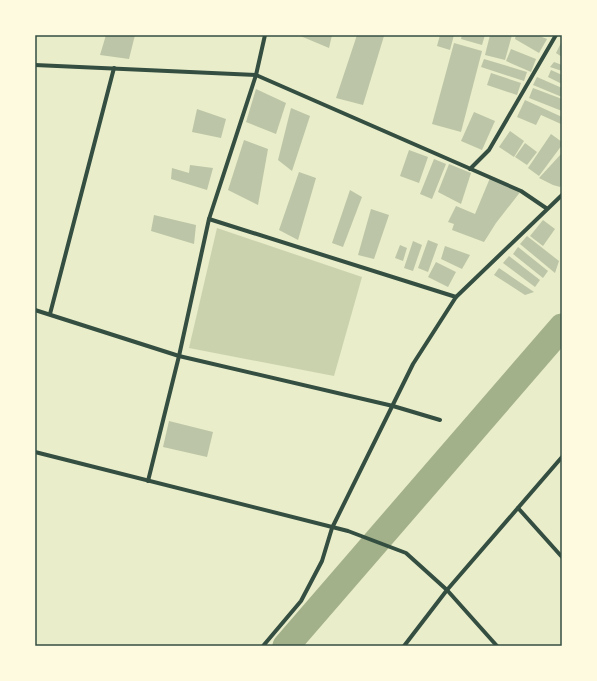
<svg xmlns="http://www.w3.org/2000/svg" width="597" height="681" font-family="'Exo 2',sans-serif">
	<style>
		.green { fill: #cad2ad }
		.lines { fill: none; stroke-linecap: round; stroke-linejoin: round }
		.river { stroke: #a3b18a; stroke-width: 27 }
		.building { fill: #bcc5a7 }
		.minor { stroke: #344e41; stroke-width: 4 }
		.neatline { fill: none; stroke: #344e41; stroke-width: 1.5 }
	</style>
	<rect width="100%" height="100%" fill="#e9edc9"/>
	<!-- green -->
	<path class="green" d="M217,228l145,49 -28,99 -145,-28z"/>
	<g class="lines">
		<!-- river -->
		<path class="river" d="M286,646l276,-319"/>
	</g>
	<!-- building -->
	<g class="building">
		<path d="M106,35h29l-6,24 -29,-4z"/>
		<path d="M298,35h34l-3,13z"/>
		<path d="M357,35l27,1 -21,69 -27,-7z"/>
		<path d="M440,35h14l-4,15 -13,-4z"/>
		<path d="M462,35h23l-3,10 -21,-6z"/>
		<path d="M490,35h22l-7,25 -20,-5z"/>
		<path d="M516,35h21l10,4 -8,14 -24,-14z"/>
		<path d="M562,41v16l-6,-4z"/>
		<path d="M454,43l28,8 -21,81 -29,-8z"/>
		<path d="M511,49l25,10 -5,13 -25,-11z"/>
		<path d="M484,59l43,13 -3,9 -43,-14z"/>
		<path d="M554,62l8,3v6l-12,-4z"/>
		<path d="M551,70l11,5v9l-14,-7z"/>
		<path d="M491,73l30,10 -4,12 -30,-10z"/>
		<path d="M537,77l25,11v9l-29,-12z"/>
		<path d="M533,88l29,11v12l-33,-13z"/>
		<path d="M256,89l30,14 -10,31 -30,-12z"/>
		<path d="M525,100l37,17 -1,7 -20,-9 -5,10 -19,-8z"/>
		<path d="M291,108l19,8 -18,55 -14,-11z"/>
		<path d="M197,109l29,10 -5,19 -29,-6z"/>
		<path d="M474,112l21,9 -13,29 -21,-9z"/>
		<path d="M510,131l14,10 -10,16 -15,-10z"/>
		<path d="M551,134l11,8v3l-23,31 -11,-8z"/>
		<path d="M244,140l24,9 -10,56 -30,-15z"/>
		<path d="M525,143l12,9 -10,13 -12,-8z"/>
		<path d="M409,150l19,7 -9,26 -19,-7z"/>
		<path d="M562,153v32l-2,2 -7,-2 -14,-7z"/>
		<path d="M434,159l12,5 -14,35 -12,-5z"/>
		<path d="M449,164l22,9 -10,31 -23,-12z"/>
		<path d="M190,165l23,3 -6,22 -36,-11 1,-11 17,5z"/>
		<path d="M299,172l17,6 -18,62 -19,-10z"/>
		<path d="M490,178l31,13 -25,32 -12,19 -32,-12 2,-6 -6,-2 8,-16 19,8z"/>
		<path d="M350,190l12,7 -19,50 -11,-4z"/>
		<path d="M371,209l18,6 -15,44 -16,-4z"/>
		<path d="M154,215l42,10 -2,19 -43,-13z"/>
		<path d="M543,220l12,9 -12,17 -13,-10z"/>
		<path d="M527,236l32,25 -4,12 -35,-29z"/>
		<path d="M428,240l10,4 -10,28 -10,-4z"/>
		<path d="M413,241l9,4 -9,26 -9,-3z"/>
		<path d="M400,245l7,3 -4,13 -8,-3z"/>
		<path d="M445,246l25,9 -8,14 -21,-10z"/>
		<path d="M518,247l30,24 -5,7 -30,-24z"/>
		<path d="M509,256l31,24 -5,7 -32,-24z"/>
		<path d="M436,262l20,10 -8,15 -20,-10z"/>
		<path d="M499,268l35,24 -9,3 -31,-20z"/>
		<path d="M169,421l44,11 -6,25 -44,-10z"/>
	</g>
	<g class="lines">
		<!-- minor -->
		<g class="minor">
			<path d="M35,65l221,10 265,116 25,17"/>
			<path d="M470,169l19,-19 67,-115"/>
			<path d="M209,219l247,78"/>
			<path d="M35,310l144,46 214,50 47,14"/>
			<path d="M50,314l64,-246"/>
			<path d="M35,452l313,79 58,22 41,37 50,56"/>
			<path d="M148,481l31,-125 30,-137 47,-144 9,-40"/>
			<path d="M518,508l44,49"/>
			<path d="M263,646l38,-45 21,-40 10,-33 81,-164 43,-67 106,-102"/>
			<path d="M404,646l43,-56 115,-133"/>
		</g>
	</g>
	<!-- border -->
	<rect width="597" height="681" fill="none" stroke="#fefae0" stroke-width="72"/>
	<rect x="36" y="36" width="525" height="609" class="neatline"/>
</svg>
